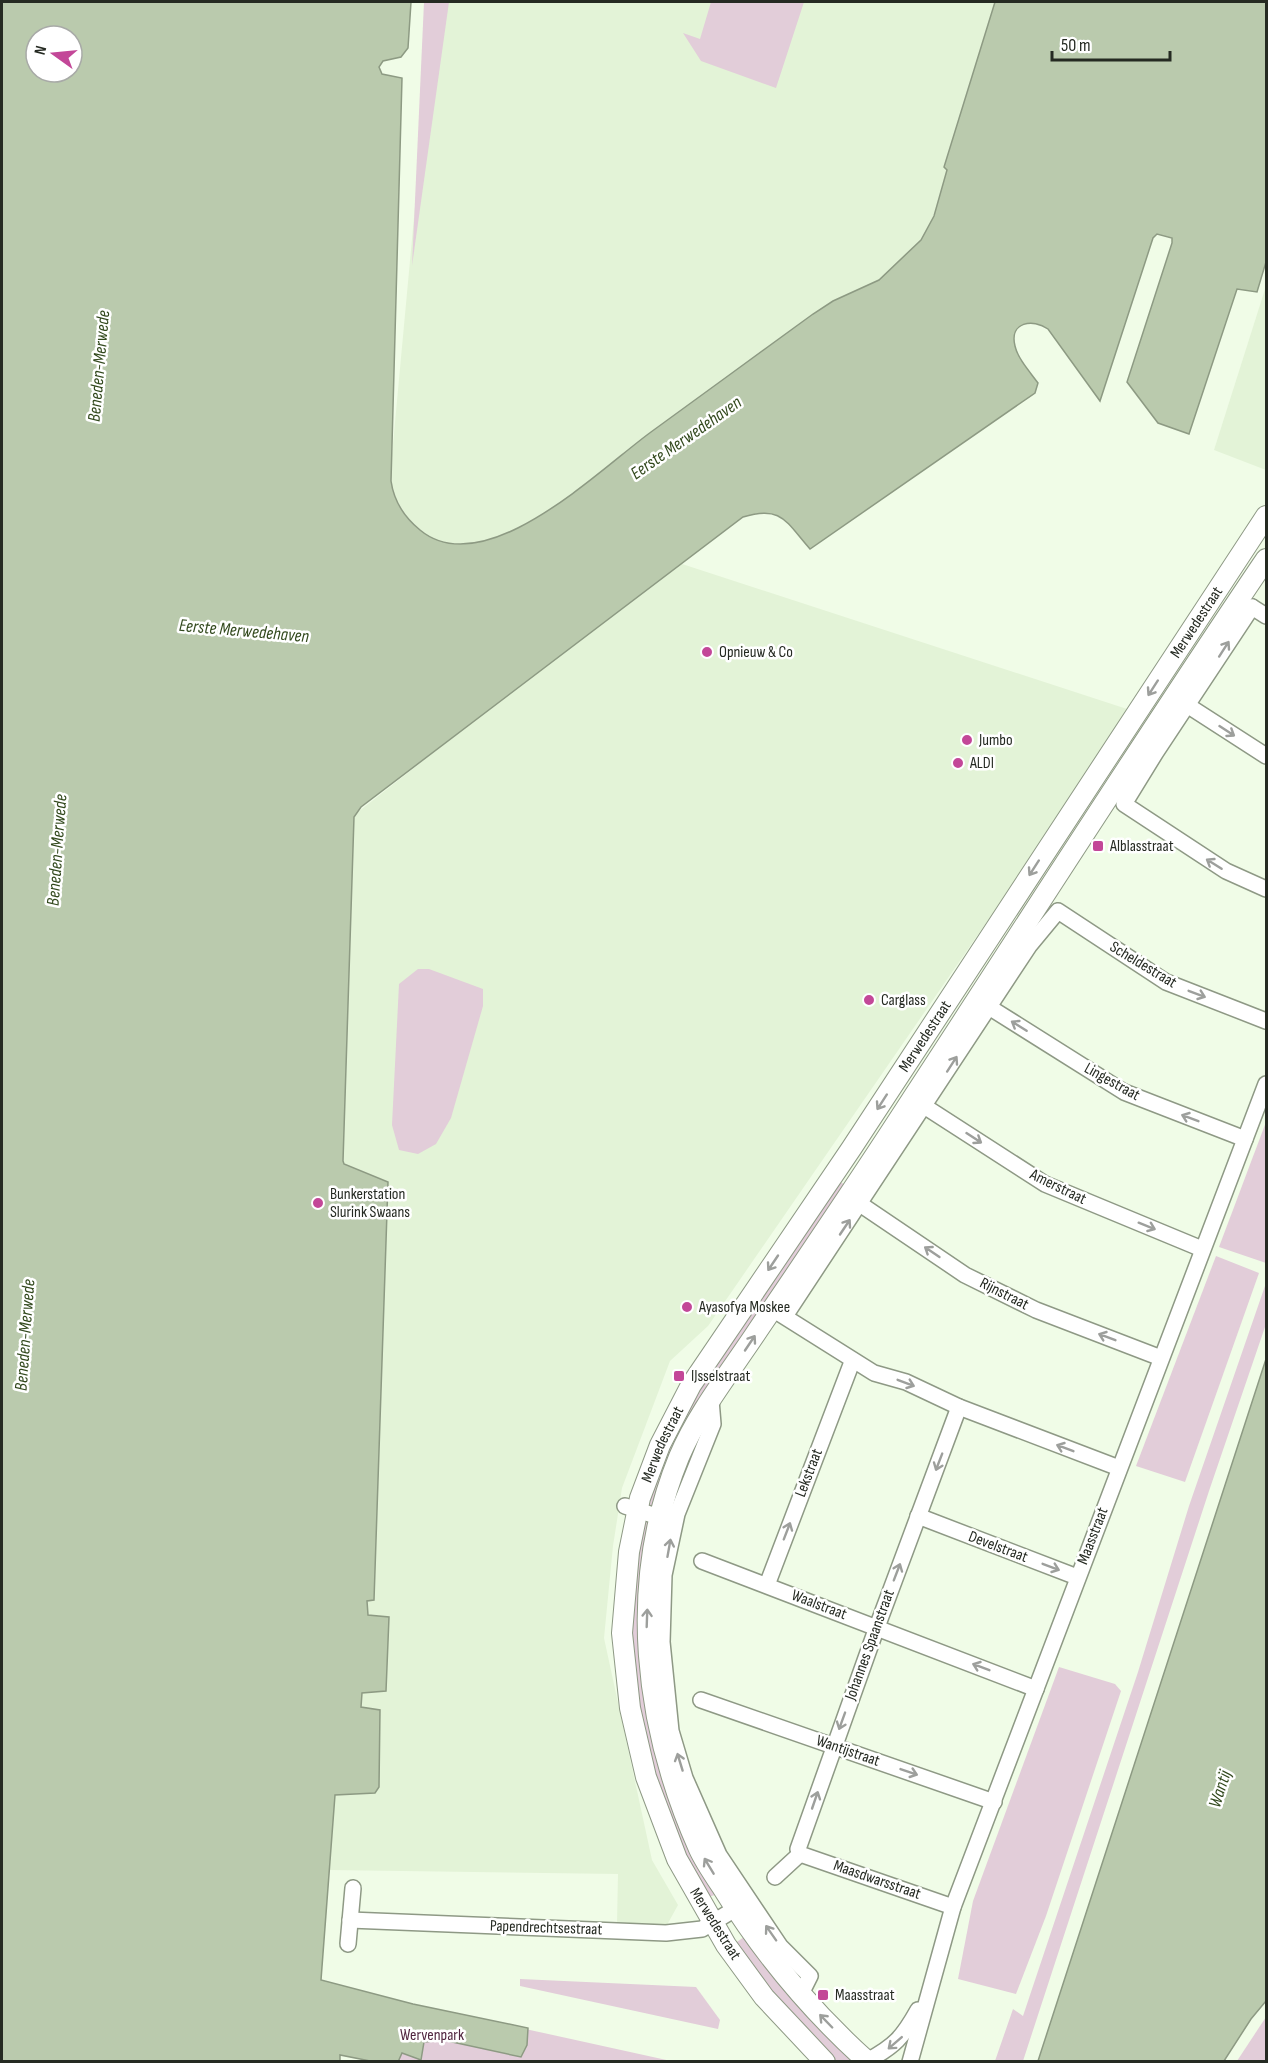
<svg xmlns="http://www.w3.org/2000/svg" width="1268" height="2063" font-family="'Sofia Sans Condensed',sans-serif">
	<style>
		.built { fill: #e3f3d7 }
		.green { fill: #e2cdd9 }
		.water { fill: #bacaad; stroke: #8d9a83; stroke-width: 1.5; fill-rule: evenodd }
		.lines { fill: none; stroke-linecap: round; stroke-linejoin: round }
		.minor-casing { stroke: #8e9985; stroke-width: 18 }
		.major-casing { stroke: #8e9985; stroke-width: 22 }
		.minor { stroke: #fff; stroke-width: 15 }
		.major { stroke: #fff; stroke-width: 20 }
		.oneway { stroke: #9d9f9c }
		.poi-dot { fill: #c34798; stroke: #fff; stroke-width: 2 }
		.labels { text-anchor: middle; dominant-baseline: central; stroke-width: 5; stroke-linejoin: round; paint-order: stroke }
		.street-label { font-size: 16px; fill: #252a22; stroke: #fff }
		.poi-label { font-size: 16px; fill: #252a22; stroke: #fff; text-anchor: start }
		.park-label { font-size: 16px; fill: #512640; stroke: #fff }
		.water-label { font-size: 18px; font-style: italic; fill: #32491d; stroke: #fff }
	</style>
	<rect width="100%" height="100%" fill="#f0fce7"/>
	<!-- built -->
	<g class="built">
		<path d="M434,2h832l-701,523 -92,19h-35l-23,-14 -26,-43z"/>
		<path d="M1266,286v184l-52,-20z"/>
		<path d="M676,562l451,147 -81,127 -338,490 -38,35 -48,127 -9,58 -9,92 48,222 26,45 -11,20 -50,-2 1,-49 -288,-4 14,-1047z"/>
	</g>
	<!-- green -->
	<g class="green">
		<path d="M424,2h25l-37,264z"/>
		<path d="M711,2h93l-28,86 -75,-27 -18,-28 17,6z"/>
		<path d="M418,969h11l54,20v17l-32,112 -15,26 -18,10 -19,-4 -7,-25 7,-141z"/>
		<path d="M1266,1122v141l-47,-16z"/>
		<path d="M839,1181l9,6 -161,241 -45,211 80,254 -14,4 -15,-24 -33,-75 -30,-129 -1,-92 21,-95 47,-90z"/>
		<path d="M1216,1256l43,17 -74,209 -49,-16z"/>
		<path d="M1266,1283v41l-57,167 -186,570h-28l18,-52 10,7 115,-344 51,-166z"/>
		<path d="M1059,1667l56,17 6,7 -75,225 -30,78 -58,-15 15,-78z"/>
		<path d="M744,1937l113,124h-22l-62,-65 -39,-52z"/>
		<path d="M520,1979l176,8 24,33 -2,9 -198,-43z"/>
		<path d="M412,2004l259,57 -273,1z"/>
		<path d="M1266,2017v44h-29z"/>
	</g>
	<!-- water -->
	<g class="water">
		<path d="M2,2h409l-3,46 -7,9 -18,4 -4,6 3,7 20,4 -11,403c3,21 13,36 29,49 65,54 180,-61 231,-98 54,-39 108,-79 162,-118l20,-13 46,-21 42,-40 13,-24 13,-46 -3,-3 51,-165h271v260l-9,30 -20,-3 -48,145 -31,-11 -31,-41 45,-139v-5l-15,-4 -4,4 -53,163 -52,-72c-15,-11 -39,-7 -33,17 3,13 15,26 23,37l-3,10 -225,156c-24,-27 -28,-44 -67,-32l-382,290 -7,10 -11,344 1,3 44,18 -14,418 -7,1 1,14 21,2 -3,74 -24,2 -1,14 19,3 -1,77 -4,6 -40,2 -14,185 92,24 115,24 -1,17 -6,12 -78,-17 -19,2 -3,18 -19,-7 -4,9 -28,-1 -30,-6v7l-338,-1zM36,36h36v36h-36z"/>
		<path d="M1266,1359v642l-15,18 -27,42h-186z"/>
	</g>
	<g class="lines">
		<!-- minor casing -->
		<g class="minor-casing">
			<g id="minor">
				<path d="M1252,607l-96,145 -32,52 102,67 40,18"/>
				<path d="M1252,607l14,9"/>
				<path d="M1187,705l79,51"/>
				<path d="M989,1007l135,85 121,47"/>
				<path d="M924,1106l121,78 157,65"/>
				<path d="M860,1204l105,71 71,35 125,48"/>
				<path d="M777,1312l97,61 32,9 53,25 160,61"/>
				<path d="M785,1316l244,-370 29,-35 108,71 100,39"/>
				<path d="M711,1400l2,24 -36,90 -13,61 -2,67 9,89 14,47 34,77 61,91 30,30 -9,18"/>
				<path d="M625,1506l34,11"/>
				<path d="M918,1516l159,61"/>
				<path d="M702,1561l334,128"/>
				<path d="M767,1585l85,-223"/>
				<path d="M701,1700l293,102"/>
				<path d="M800,1854l-2,-5 79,-222 82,-220"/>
				<path d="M800,1854l153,53"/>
				<path d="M775,1877l25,-23"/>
				<path d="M350,1920l316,13 36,-4 33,-20"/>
				<path d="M348,1944l5,-56"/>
				<path d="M867,2061c28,-15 36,-24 51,-51"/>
				<path d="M910,2062l43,-155 313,-823"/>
			</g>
		</g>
		<!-- major casing -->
		<g class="major-casing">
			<g id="major">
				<path id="s1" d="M825,2062l-61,-65 -38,-52 -49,-86 -31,-82 -16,-69 -8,-75 7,-81 11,-54 20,-53 31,-60 160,-236 415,-633"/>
				<path d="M868,2062c-57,-51 -106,-110 -146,-175 -8,-12 -17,-25 -23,-38 -55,-123 -72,-265 -20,-392 19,-45 52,-86 79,-127 53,-78 105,-155 156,-234 117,-179 232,-360 352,-537"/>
			</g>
		</g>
		<!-- minor -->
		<use href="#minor" class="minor"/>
		<!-- major -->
		<use href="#major" class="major"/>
	</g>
	<!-- one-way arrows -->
	<defs><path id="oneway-shaft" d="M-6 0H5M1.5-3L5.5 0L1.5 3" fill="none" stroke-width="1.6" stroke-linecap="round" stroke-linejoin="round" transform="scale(1.5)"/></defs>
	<g class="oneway">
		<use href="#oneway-shaft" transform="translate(1224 649) rotate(-57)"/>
		<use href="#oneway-shaft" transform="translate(1153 688) rotate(123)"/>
		<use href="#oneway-shaft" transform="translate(1227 731) rotate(33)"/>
		<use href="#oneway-shaft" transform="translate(1214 864) rotate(-148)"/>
		<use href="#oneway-shaft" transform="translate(1034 868) rotate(123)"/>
		<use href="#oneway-shaft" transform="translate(1197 994) rotate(21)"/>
		<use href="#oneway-shaft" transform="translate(1019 1026) rotate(-148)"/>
		<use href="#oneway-shaft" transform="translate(952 1064) rotate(-57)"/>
		<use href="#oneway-shaft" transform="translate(882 1102) rotate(123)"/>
		<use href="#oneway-shaft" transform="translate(1190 1118) rotate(-159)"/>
		<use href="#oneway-shaft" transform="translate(974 1138) rotate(33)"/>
		<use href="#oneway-shaft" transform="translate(1147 1226) rotate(22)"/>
		<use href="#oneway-shaft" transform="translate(845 1227) rotate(-56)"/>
		<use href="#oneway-shaft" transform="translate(932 1252) rotate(-146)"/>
		<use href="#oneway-shaft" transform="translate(773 1263) rotate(124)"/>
		<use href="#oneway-shaft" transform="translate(1107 1337) rotate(-159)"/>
		<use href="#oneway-shaft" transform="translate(750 1343) rotate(-56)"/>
		<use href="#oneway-shaft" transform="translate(906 1383) rotate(21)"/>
		<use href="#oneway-shaft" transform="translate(1065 1448) rotate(-159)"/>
		<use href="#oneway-shaft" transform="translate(939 1462) rotate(111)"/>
		<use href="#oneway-shaft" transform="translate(787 1531) rotate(-69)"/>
		<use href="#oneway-shaft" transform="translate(669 1548) rotate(-80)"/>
		<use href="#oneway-shaft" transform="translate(1051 1567) rotate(21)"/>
		<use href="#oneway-shaft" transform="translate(897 1572) rotate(-69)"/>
		<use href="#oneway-shaft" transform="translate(647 1618) rotate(-88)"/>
		<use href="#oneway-shaft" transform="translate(981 1667) rotate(-159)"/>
		<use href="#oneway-shaft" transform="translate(842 1721) rotate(110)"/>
		<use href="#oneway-shaft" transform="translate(680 1762) rotate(-107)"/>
		<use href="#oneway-shaft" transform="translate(909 1772) rotate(19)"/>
		<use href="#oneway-shaft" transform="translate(815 1800) rotate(-71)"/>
		<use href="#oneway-shaft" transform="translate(709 1866) rotate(-121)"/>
		<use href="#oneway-shaft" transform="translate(771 1933) rotate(-125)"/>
		<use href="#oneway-shaft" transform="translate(826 2021) rotate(-134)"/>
		<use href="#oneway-shaft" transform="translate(895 2043) rotate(139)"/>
	</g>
	<!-- markers -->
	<g class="poi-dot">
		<circle cx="707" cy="652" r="6"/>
		<circle cx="967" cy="740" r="6"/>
		<circle cx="958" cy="763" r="6"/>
		<rect x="1092" y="840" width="12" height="12" rx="3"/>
		<circle cx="869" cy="1000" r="6"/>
		<circle cx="318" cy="1203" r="6"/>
		<circle cx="687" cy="1307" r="6"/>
		<rect x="673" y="1370" width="12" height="12" rx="3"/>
		<rect x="817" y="1989" width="12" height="12" rx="3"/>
	</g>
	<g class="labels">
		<!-- street labels -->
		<g class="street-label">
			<text stroke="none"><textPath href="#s1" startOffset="1662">Merwedestraat</textPath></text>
			<text transform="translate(1143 965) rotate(31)">Scheldestraat</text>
			<text stroke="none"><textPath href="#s1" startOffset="1167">Merwedestraat</textPath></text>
			<text transform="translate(1112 1082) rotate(29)">Lingestraat</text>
			<text transform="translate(1058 1187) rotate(26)">Amerstraat</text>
			<text transform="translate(1004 1294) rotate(27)">Rijnstraat</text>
			<text stroke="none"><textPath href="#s1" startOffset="681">Merwedestraat</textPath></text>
			<text transform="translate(809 1473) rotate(-69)">Lekstraat</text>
			<text transform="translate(1093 1536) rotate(-69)">Maasstraat</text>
			<text transform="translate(998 1547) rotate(21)">Develstraat</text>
			<text transform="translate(819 1605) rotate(21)">Waalstraat</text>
			<text transform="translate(870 1645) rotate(-70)">Johannes Spaanstraat</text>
			<text transform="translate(848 1751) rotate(19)">Wantijstraat</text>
			<text transform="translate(877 1880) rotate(19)">Maasdwarsstraat</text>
			<text transform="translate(715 1924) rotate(58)">Merwedestraat</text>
			<text transform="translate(546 1928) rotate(2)">Papendrechtsestraat</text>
		</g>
		<!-- poi labels -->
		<g class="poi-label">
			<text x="719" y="652">Opnieuw &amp; Co</text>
			<text x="979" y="740">Jumbo</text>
			<text x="970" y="763">ALDI</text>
			<text x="1110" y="846">Alblasstraat</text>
			<text x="881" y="1000">Carglass</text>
			<text x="330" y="1194">Bunkerstation<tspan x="330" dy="18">Slurink Swaans</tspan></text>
			<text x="699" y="1307">Ayasofya Moskee</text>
			<text x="691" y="1376">IJsselstraat</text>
			<text x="835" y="1995">Maasstraat</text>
		</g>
		<!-- park labels -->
		<g class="park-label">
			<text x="432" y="2035">Wervenpark</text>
		</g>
		<!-- water labels -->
		<g class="water-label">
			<text transform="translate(99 366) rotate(-85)">Beneden-Merwede</text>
			<text transform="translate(686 438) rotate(-35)">Eerste Merwedehaven</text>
			<text transform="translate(244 631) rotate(5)">Eerste Merwedehaven</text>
			<text transform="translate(57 850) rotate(-86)">Beneden-Merwede</text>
			<text transform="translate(25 1335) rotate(-86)">Beneden-Merwede</text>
			<text transform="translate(1220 1789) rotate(-72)">Wantij</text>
		</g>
	</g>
	<!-- border -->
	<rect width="1268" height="2063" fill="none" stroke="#252a22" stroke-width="6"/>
	<!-- north arrow -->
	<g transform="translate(54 54) rotate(285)"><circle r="28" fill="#ffffff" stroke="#a8aaa7" stroke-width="1.5"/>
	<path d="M0-4.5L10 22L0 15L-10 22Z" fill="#c34798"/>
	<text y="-9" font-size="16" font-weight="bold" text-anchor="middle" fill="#252a22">N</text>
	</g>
	<!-- scale -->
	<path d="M1052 51v9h118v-9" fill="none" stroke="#252a22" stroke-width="3"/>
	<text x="1061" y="51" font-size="18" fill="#252a22" stroke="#ffffff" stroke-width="4.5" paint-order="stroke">50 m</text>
</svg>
